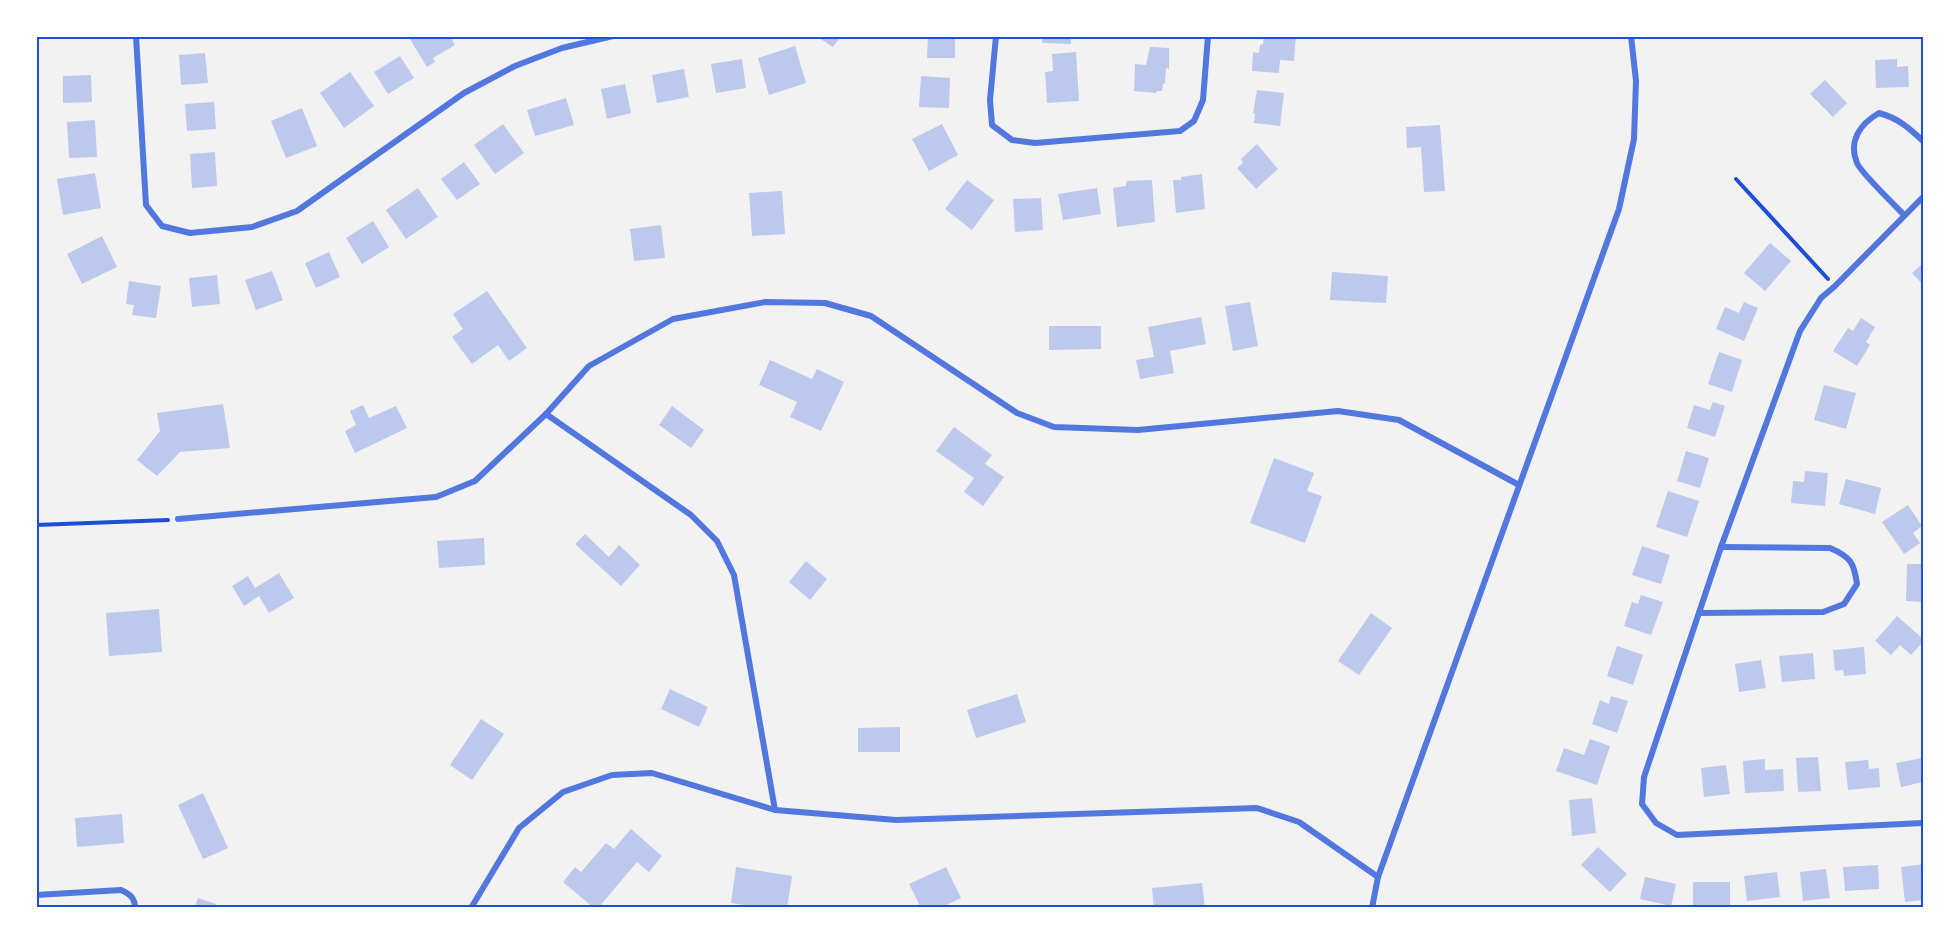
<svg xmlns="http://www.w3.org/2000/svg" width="1959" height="944" font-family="'Space Grotesk',sans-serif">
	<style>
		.building { fill: #bdc9ec }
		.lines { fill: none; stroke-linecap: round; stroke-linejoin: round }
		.path { stroke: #1d4ed8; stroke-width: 4 }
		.minor { stroke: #5277de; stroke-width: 6 }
		.neatline { fill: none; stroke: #1d4ed8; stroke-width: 2 }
	</style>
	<rect width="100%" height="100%" fill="#f2f2f2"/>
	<!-- building -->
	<g class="building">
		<path d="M408,36h42l5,9 -22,13 2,4 -8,5z"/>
		<path d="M816,36h25l-8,11z"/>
		<path d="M928,36h27v22h-28z"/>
		<path d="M1043,36h28v8l-29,-1z"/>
		<path d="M1264,36h32l-2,25 -14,-1 -1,13 -27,-2 1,-19 6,1 1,-8 3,-1z"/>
		<path d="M795,46l11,37 -37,12 -11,-37z"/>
		<path d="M1150,47l19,1v21l-3,-1 -1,15 -2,1 -1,7h-5l-1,2 -22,-2 1,-27 11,1z"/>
		<path d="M1076,52l3,49 -32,2 -2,-31 8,-1 -1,-17z"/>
		<path d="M205,53l3,30 -27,2 -2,-30z"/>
		<path d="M400,56l14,22 -26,16 -14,-22z"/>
		<path d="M742,59l4,29 -30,5 -5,-29z"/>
		<path d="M1897,59v8l11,-1 1,21 -33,1 -1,-28z"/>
		<path d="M684,69l5,28 -32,6 -5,-28z"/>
		<path d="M350,72l24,34 -30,22 -24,-35z"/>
		<path d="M91,75l1,27 -29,1v-27z"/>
		<path d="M921,76l29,2 -1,30 -30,-1z"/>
		<path d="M1825,80l22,23 -14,14 -23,-23z"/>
		<path d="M625,84l6,29 -24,6 -6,-30z"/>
		<path d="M1257,90l27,3 -4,33 -26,-3 1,-9 -2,-1z"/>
		<path d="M566,98l8,27 -39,11 -8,-26z"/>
		<path d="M214,102l2,27 -29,2 -2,-27z"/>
		<path d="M302,108l15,38 -31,12 -15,-37z"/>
		<path d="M95,120l2,37 -28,1 -2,-36z"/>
		<path d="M503,124l21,29 -29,21 -21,-29z"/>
		<path d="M942,124l16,31 -29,16 -17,-32z"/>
		<path d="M1440,125l5,66 -21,1 -3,-45 -14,1 -1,-21z"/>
		<path d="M1257,144l21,25 -22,20 -19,-21 6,-5 -2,-4z"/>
		<path d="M215,152l2,34 -25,2 -2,-34z"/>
		<path d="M464,162l16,22 -23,16 -16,-21z"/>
		<path d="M95,173l6,35 -38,7 -6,-36z"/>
		<path d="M1202,174l3,35 -29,4 -3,-33h8v-3z"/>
		<path d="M967,180l27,20 -22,30 -27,-21z"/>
		<path d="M1152,180l3,42 -38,5 -4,-39 13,-2 1,-5z"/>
		<path d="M418,188l20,29 -32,22 -20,-29z"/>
		<path d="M1097,188l4,26 -38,6 -5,-26z"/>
		<path d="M782,191l3,43 -33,2 -3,-43z"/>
		<path d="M1041,198l2,32 -28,2 -2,-33z"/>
		<path d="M373,221l16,26 -27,17 -16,-26z"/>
		<path d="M661,225l4,33 -31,3 -4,-32z"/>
		<path d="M102,236l15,31 -35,17 -15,-30z"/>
		<path d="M1770,243l21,18 -26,30 -21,-18z"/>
		<path d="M329,252l11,25 -24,11 -11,-25z"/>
		<path d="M1923,263v22l-11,-12z"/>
		<path d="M272,271l11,29 -27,10 -11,-30z"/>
		<path d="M1332,272l56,4 -2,27 -56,-3z"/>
		<path d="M217,275l3,29 -28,3 -3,-29z"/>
		<path d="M129,281l32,5 -5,32 -24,-3 2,-10 -8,-1z"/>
		<path d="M487,291l40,57 -18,13 -11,-16 -26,19 -20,-27 11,-8 -10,-15z"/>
		<path d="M1250,302l8,44 -25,5 -8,-45z"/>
		<path d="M1744,302l14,6 -14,33 -28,-12 9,-22 14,6z"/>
		<path d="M1201,317l5,27 -36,7 4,22 -34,6 -4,-19 18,-3 -6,-30z"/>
		<path d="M1861,318l14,9 -9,15 4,3 -13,21 -24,-15 15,-23 5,3z"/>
		<path d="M1049,326h52v23l-52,1z"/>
		<path d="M1719,352l23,8 -10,32 -24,-8z"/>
		<path d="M770,360l42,19 5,-10 27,13 -23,49 -31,-14 7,-15 -38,-17z"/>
		<path d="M1824,385l32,8 -10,36 -32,-9z"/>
		<path d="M1713,402l12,4 -10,31 -28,-9 7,-23 16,5z"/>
		<path d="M223,404l7,44 -50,4 -23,24 -20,-16 23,-29 -3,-18z"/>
		<path d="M363,405l6,13 27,-12 11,22 -52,25 -10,-22 11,-6 -6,-14z"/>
		<path d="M672,406l32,24 -13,18 -32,-23z"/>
		<path d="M954,427l38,28 -7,9 19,13 -21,29 -19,-14 10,-14 -38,-27z"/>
		<path d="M1686,451l23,7 -9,30 -23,-7z"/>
		<path d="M1274,458l40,15 -7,18 15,5 -17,47 -55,-20z"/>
		<path d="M1805,471l23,2 -3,33 -34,-3 2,-22 11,1z"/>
		<path d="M1846,479l35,9 -6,26 -36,-10z"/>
		<path d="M1668,491l31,10 -12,36 -31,-10z"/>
		<path d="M1908,505l14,21 -9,7 7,10 -16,11 -22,-32z"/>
		<path d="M585,534l24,23 10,-12 21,20 -19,21 -46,-42z"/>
		<path d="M484,538l1,27 -46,3 -2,-27z"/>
		<path d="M1642,546l28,9 -9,29 -29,-9z"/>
		<path d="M806,561l21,18 -17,21 -21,-18z"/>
		<path d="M1907,564h16v38l-17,-1z"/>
		<path d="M279,573l15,25 -25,15 -10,-17 -15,10 -12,-20 16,-10 7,12z"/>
		<path d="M1641,595l22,7 -12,33 -27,-9 8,-24 6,2z"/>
		<path d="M159,609l3,43 -53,4 -3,-43z"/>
		<path d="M1371,613l21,15 -33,47 -21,-14z"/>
		<path d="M1897,616l26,23v3l-12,13 -11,-10 -9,10 -16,-14z"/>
		<path d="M1617,646l26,9 -10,30 -26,-9z"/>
		<path d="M1864,647l2,27 -22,2 -1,-6 -8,1 -2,-21z"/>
		<path d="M1813,653l2,26 -33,3 -3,-26z"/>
		<path d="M1761,660l5,28 -27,4 -4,-28z"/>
		<path d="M670,689l38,18 -9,20 -38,-18z"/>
		<path d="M1017,694l9,28 -50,16 -9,-28z"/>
		<path d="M1611,696l17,5 -11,32 -25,-9 8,-24 9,4z"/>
		<path d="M481,719l23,15 -32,46 -22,-15z"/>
		<path d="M900,727v25h-42v-24z"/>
		<path d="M1590,739l20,7 -13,39 -41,-14 8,-23 20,7z"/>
		<path d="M1818,757l3,34 -23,1 -2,-34z"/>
		<path d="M1923,758v24l-22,5 -5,-24z"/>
		<path d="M1765,759v11l18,-1 1,22 -39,2 -2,-32z"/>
		<path d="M1868,760l1,9 10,-1 1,19 -32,3 -3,-28z"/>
		<path d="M1726,765l4,29 -26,3 -3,-29z"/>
		<path d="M203,793l25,55 -25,11 -25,-54z"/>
		<path d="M1592,798l4,35 -24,3 -3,-36z"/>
		<path d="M122,814l2,29 -47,4 -2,-29z"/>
		<path d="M631,829l31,27 -13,16 -12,-10 -39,46h-4l-31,-26 12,-15 6,5 25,-29 8,6z"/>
		<path d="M1598,847l29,27 -17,18 -29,-27z"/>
		<path d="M1923,864v36l-18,2 -4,-35z"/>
		<path d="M1878,865l1,24 -34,2 -2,-24z"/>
		<path d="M736,867l56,9 -5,32h-22l-34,-5z"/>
		<path d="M946,867l15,31 -21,10h-19l-12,-24z"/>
		<path d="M1826,869l4,29 -27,3 -3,-29z"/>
		<path d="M1777,872l3,25 -33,4 -3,-25z"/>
		<path d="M1645,877l31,7 -5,22 -31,-7z"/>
		<path d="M1693,882h37v24l-37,1z"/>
		<path d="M1202,883l3,25h-51l-2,-20z"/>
		<path d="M198,898l18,6 -1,4h-21z"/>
	</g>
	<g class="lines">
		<!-- path -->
		<g class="path">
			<path d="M1736,179l92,100"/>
			<path d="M36,525l132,-5"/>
		</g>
		<!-- minor -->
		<g class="minor">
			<path d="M136,36l10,169 16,21 28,7 62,-6 45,-16 167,-118 51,-27 47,-18 51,-12"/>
			<path d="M996,36l-6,64 2,25 20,15 23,3 145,-12 14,-10 9,-21 5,-64"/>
			<path d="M1923,197l-88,89 -14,12 -21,33 -79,216 -77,230 -2,27 14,19 21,12 246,-12"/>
			<path d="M1904,215c-9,-10 -43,-42 -47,-52 -9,-22 3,-39 22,-50 19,5 30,15 44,28"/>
			<path d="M546,414l145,101 26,26 17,34 41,235"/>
			<path d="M178,519l258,-22 39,-16 71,-67 43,-48 84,-47 92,-17 60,1 46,13 146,97 37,14 84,3 200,-19 61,9 120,65"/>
			<path d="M1699,613l124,-1 21,-8 13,-20c-3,-21 -6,-27 -27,-36l-109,-1"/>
			<path d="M36,895l85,-5c9,4 14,8 14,18"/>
			<path d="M471,908l48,-80 44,-36 49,-17 40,-2 123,37 121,10 361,-12 42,14 79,55"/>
			<path d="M1372,908l6,-31 241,-668 15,-70 2,-58 -5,-45"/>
		</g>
	</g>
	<!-- border -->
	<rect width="1959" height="944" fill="none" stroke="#ffffff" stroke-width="75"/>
	<rect x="38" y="38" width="1884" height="868" class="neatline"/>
</svg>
